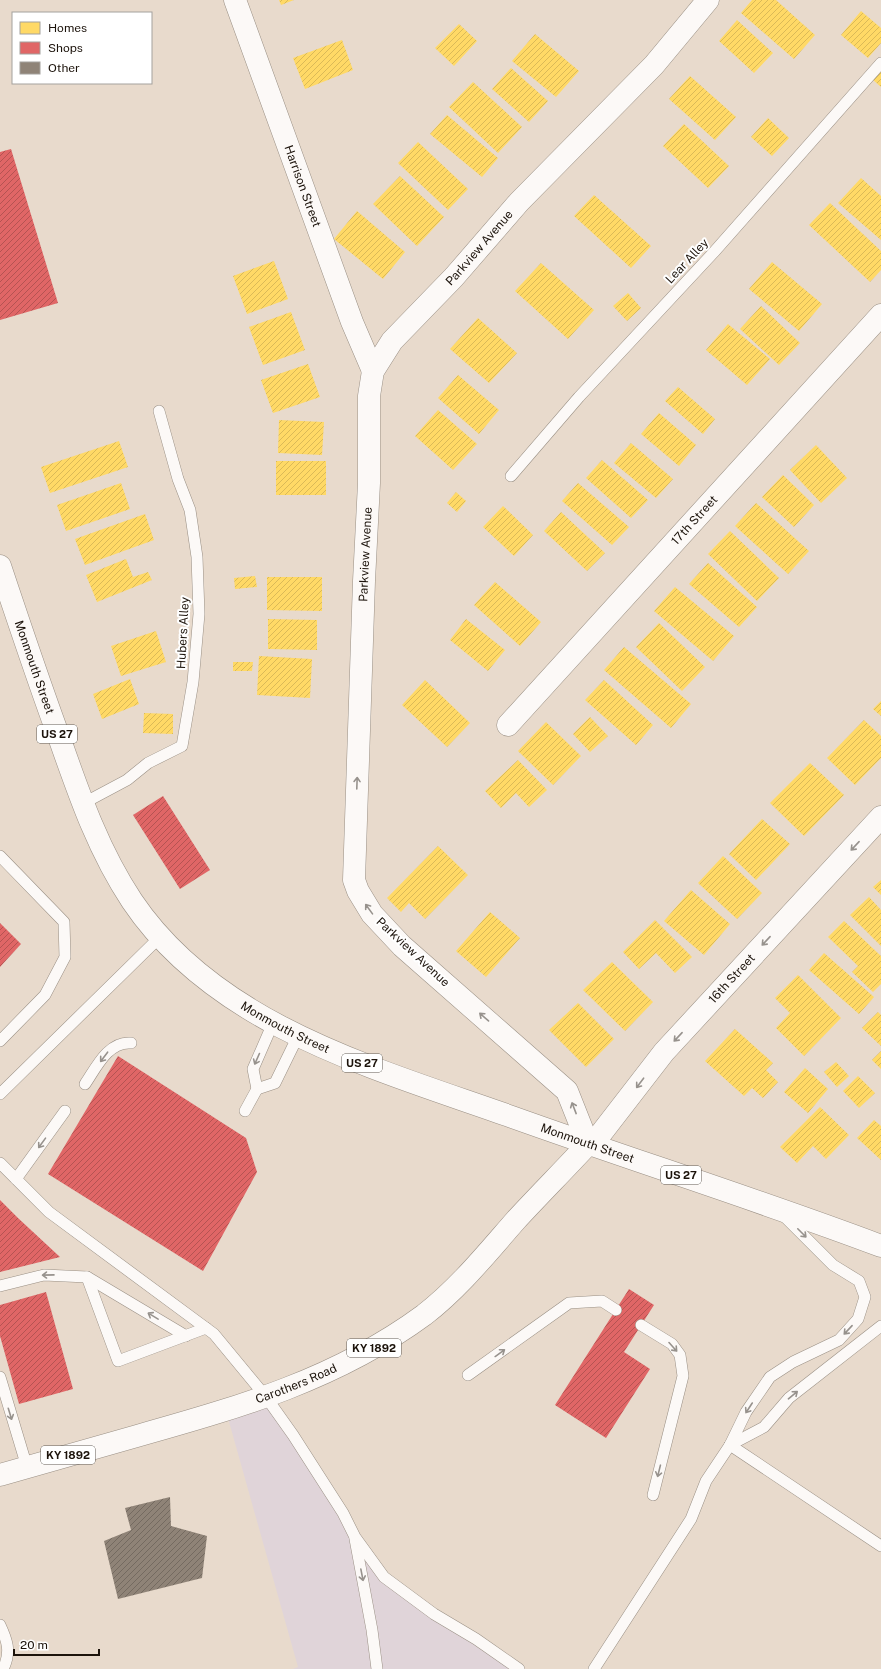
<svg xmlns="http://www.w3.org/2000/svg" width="881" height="1669" font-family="'Public Sans',sans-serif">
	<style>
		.education { fill: #e0d4d9 }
		.homes { fill: url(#homes-hatch) }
		.shops { fill: url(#shops-hatch) }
		.building { fill: url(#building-hatch) }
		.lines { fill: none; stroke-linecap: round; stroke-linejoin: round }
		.lane-casing { stroke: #998f84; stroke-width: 12 }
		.street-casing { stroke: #998f84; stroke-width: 23 }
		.secondary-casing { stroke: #998f84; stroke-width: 23 }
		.primary-casing { stroke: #998f84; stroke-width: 23 }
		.lane { stroke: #fcf9f7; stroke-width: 11 }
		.street { stroke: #fcf9f7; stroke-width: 22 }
		.secondary { stroke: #fcf9f7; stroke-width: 22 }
		.primary { stroke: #fcf9f7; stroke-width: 22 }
		.oneway { stroke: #97928d }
		.labels { text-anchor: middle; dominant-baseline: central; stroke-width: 4; stroke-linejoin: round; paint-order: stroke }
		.shield { fill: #fff; stroke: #605a54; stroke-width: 1 }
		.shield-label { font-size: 11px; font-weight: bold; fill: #1c130b }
		.street-label { font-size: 12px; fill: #1c130b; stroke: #fff }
	</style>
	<defs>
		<pattern id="homes-hatch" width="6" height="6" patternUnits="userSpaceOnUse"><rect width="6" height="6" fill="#ffd966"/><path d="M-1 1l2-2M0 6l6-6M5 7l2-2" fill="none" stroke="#dab957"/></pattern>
		<pattern id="shops-hatch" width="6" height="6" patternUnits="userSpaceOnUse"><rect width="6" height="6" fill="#e06666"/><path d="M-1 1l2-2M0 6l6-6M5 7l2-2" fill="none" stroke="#b55352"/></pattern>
		<pattern id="building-hatch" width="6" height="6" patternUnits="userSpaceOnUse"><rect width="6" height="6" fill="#8f8377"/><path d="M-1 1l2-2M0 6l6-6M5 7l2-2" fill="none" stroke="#746a60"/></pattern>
	</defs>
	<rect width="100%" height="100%" fill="#e8dacc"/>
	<!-- education -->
	<path class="education" d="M266,1397l118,180 135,92h-226l5,-2 -72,-256z"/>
	<!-- homes -->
	<g class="homes">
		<path d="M279,0h15l-13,5z"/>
		<path d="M752,0h24l39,35 -21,24 -53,-46z"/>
		<path d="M861,11l20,17v15l-13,15 -27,-23z"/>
		<path d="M737,20l36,33 -19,20 -35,-32z"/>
		<path d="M459,24l18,17 -23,25 -19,-18z"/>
		<path d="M535,34l44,37 -23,26 -44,-36z"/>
		<path d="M342,40l11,30 -48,19 -12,-31z"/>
		<path d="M511,68l37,33 -19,21 -37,-33z"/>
		<path d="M881,69v18l-9,-8z"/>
		<path d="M690,76l46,41 -21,23 -46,-41z"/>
		<path d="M473,82l49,45 -24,26 -49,-46z"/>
		<path d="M447,115l51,43 -16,19 -52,-43z"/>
		<path d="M768,118l21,20 -17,18 -21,-19z"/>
		<path d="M684,124l45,42 -21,22 -45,-42z"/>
		<path d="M418,142l50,47 -20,21 -50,-47z"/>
		<path d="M400,176l44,41 -27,29 -44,-42z"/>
		<path d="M861,178l20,18v44l-43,-37z"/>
		<path d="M594,195l57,51 -20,22 -57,-52z"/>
		<path d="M830,203l51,48v19l-11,12 -61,-57z"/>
		<path d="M357,211l48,41 -22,27 -49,-40z"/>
		<path d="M274,261l14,38 -41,15 -14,-38z"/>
		<path d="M772,262l50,42 -23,27 -50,-42z"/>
		<path d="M541,263l53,47 -26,29 -53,-48z"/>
		<path d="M628,293l13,15 -14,13 -14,-15z"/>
		<path d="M761,306l39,37 -21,22 -39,-36z"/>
		<path d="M291,312l14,38 -42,15 -14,-38z"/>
		<path d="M478,318l39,35 -28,30 -39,-34z"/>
		<path d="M728,324l42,35 -23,26 -41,-35z"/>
		<path d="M308,364l12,33 -47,16 -12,-33z"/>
		<path d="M458,375l41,35 -20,24 -41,-36z"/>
		<path d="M678,387l37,32 -12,15 -38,-33z"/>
		<path d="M438,410l39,34 -24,26 -38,-34z"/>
		<path d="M659,413l37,32 -17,21 -38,-32z"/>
		<path d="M279,420l45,2 -2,33 -44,-2z"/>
		<path d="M119,441l9,26 -78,26 -9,-26z"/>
		<path d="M631,443l42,36 -17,19 -42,-35z"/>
		<path d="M816,445l31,33 -26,25 -31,-33z"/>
		<path d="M602,460l46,40 -17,18 -45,-40z"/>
		<rect x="276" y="461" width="50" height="34"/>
		<path d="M783,475l31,30 -20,22 -32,-30z"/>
		<path d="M121,483l9,26 -64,22 -9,-26z"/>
		<path d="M578,483l51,44 -17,18 -50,-44z"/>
		<path d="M456,492l10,9 -9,11 -10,-9z"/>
		<path d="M756,503l53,48 -21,23 -53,-48z"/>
		<path d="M503,506l30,29 -19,21 -31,-29z"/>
		<path d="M561,512l44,41 -18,18 -43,-40z"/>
		<path d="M145,514l9,26 -69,25 -10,-26z"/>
		<path d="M730,531l49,47 -22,23 -49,-47z"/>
		<path d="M126,559l7,18 15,-5 4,8 -55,22 -11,-27z"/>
		<path d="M708,563l49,44 -18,20 -50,-43z"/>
		<path d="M255,576l2,11 -22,2 -1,-11z"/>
		<path d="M267,577h55v34l-55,-1z"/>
		<path d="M495,582l46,40 -21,24 -46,-41z"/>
		<path d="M675,587l59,49 -21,25 -59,-50z"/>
		<path d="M268,619l49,1v30l-49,-1z"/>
		<path d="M466,619l39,31 -17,21 -38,-31z"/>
		<path d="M659,623l46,44 -23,24 -46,-44z"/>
		<path d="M156,631l10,31 -45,14 -10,-30z"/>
		<path d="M624,647l67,57 -20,24 -67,-58z"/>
		<path d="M259,656l53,3 -2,39 -53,-3z"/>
		<path d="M233,662h20l-1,9h-19z"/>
		<path d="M130,679l9,25 -37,15 -9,-25z"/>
		<path d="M425,680l45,43 -23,24 -45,-42z"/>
		<path d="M604,680l49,45 -17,20 -51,-45z"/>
		<path d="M881,701v15l-8,-7z"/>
		<path d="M144,713l29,1v20l-30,-1z"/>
		<path d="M590,717l18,19 -18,16 -17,-18z"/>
		<path d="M864,720l17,16v22l-26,27 -28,-27z"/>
		<path d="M546,722l35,34 -28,29 -35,-34z"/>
		<path d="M518,760l29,30 -18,17 -13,-14 -15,15 -16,-17z"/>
		<path d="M810,763l34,32 -40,41 -34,-33z"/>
		<path d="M762,819l28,25 -34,36 -27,-26z"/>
		<path d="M438,846l30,29 -43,44 -16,-16 -8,9 -14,-14z"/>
		<path d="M723,856l39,37 -25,26 -39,-36z"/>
		<path d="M881,880v15l-8,-8z"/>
		<path d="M691,890l39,34 -26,31 -40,-34z"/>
		<path d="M869,897l12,13v36l-31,-31z"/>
		<path d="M490,912l30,26 -34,39 -30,-26z"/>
		<path d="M655,920l37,37 -17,16 -19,-20 -17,16 -16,-17z"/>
		<path d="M844,921l37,35v28l-8,8 -21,-20 6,-6 -30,-29z"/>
		<path d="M824,953l50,44 -15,17 -50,-44z"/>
		<path d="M612,962l41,40 -28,29 -42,-41z"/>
		<path d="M798,975l43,43 -37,38 -28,-28 14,-15 -15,-15z"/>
		<path d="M578,1003l36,36 -28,28 -37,-37z"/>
		<path d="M878,1012l3,3v31l-19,-18z"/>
		<path d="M735,1029l38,34 -7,7 12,12 -15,16 -11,-10 -8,8 -39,-35z"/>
		<path d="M881,1051v18l-9,-9z"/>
		<path d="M836,1062l13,14 -12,11 -13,-15z"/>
		<path d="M805,1068l23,21 -20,24 -24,-21z"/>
		<path d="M858,1076l17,17 -16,15 -16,-17z"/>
		<path d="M820,1107l29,28 -23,24 -13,-13 -16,17 -17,-16z"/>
		<path d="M874,1120l7,6v34l-24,-22z"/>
	</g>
	<!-- shops -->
	<g class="shops">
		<path d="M11,149l47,154 -58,17v-168z"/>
		<path d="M163,796l47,74 -30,19 -47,-74z"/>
		<path d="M0,923l21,21 -21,23z"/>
		<path d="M118,1056l128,82 11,34 -54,99 -155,-97z"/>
		<path d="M0,1200l18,18 42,39 -60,15z"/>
		<path d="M629,1289l25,16 -30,47 26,17 -44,69 -51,-33z"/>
		<path d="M46,1292l27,97 -54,15 -19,-68v-31z"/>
	</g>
	<!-- building -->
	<path class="building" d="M170,1497l1,29 36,10 -5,42 -84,21 -14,-58 27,-11 -6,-22z"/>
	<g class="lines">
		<!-- lane casing -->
		<g class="lane-casing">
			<g id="lane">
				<path d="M511,476l68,-79 135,-145 167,-189"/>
				<path d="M82,804l45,-24 21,-17 34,-17 11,-64 6,-68 -2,-57 -7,-47 -12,-31 -19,-68"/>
				<path d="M0,856l64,66 1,35 -20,38 -45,46"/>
				<path d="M273,1023l-20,46 4,20 18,-6 23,-47"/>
				<path d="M85,1084c11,-16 23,-43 46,-41"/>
				<path d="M0,1094l160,-157"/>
				<path d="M245,1111l12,-22"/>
				<path d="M0,1163l49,49 165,122 52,63 27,38 50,78 12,24 29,40 50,37 42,25 43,30"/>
				<path d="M16,1179l49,-68"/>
				<path d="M87,1277l31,84 88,-33"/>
				<path d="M0,1286l44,-11 43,2 99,59"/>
				<path d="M641,1325l31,19 8,11 3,21 -30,119"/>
				<path d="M468,1375l101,-72 33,-2 14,9"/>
				<path d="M0,1377l27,90"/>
				<path d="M730,1445l34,-18 25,-29 92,-72"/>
				<path d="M730,1445l151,101"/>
				<path d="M355,1539l17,91 5,39"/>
				<path d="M0,1625c7,15 11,26 4,42l-4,2"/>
				<path d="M594,1669l97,-150 15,-38 24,-36 16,-33 24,-35 23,-15 46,-22 19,-21 7,-22 -6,-16 -26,-16 -49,-49"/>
			</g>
		</g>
		<!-- street casing -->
		<g class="street-casing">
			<g id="street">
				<path id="s1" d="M235,0l117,322 21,49"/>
				<path id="s2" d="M508,725l373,-410"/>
				<path id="s3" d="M588,1144l-21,-53 -165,-145 -30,-32 -14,-23 -4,-11 10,-299 5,-98v-87l4,-25 19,-30 62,-64 65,-75 135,-137 54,-65"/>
			</g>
		</g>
		<!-- secondary casing -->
		<g class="secondary-casing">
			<g id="secondary">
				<path id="s4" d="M588,1144l8,-4 68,-88 217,-235"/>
			</g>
		</g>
		<!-- primary casing -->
		<g class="primary-casing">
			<g id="primary">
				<path id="s5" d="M0,566c19,57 38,114 59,171 20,57 39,113 73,164 84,125 245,168 380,216 123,44 247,83 369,129"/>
				<path id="s6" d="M0,1475c46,-13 92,-26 137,-39 103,-29 200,-57 287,-121 35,-27 63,-62 92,-95 24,-26 48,-50 72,-76"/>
			</g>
		</g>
		<!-- lane -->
		<use href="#lane" class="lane"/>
		<!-- street -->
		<use href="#street" class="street"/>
		<!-- secondary -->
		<use href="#secondary" class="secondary"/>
		<!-- primary -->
		<use href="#primary" class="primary"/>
	</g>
	<!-- one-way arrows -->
	<defs><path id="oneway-shaft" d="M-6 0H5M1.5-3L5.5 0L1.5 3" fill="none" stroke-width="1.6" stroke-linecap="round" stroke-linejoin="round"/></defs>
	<g class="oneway">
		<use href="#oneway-shaft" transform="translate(357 783) rotate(-88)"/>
		<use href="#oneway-shaft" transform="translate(855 846) rotate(133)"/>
		<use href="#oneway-shaft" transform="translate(369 909) rotate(-126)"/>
		<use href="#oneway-shaft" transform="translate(766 941) rotate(133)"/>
		<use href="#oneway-shaft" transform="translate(484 1017) rotate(-139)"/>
		<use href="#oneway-shaft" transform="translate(678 1037) rotate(133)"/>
		<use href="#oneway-shaft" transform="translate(104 1057) rotate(127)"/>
		<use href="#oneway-shaft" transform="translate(257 1059) rotate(114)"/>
		<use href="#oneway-shaft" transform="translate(640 1083) rotate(127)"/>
		<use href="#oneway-shaft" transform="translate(574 1108) rotate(-111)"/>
		<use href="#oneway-shaft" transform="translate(42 1143) rotate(126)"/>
		<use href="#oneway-shaft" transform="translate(802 1233) rotate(45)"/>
		<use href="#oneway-shaft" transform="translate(48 1275) rotate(179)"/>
		<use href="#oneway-shaft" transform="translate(153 1316) rotate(-149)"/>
		<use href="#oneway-shaft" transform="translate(848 1330) rotate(133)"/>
		<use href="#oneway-shaft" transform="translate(673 1347) rotate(48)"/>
		<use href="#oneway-shaft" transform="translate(500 1353) rotate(-36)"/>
		<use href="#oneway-shaft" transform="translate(793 1395) rotate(-40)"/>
		<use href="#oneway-shaft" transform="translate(749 1408) rotate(123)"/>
		<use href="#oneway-shaft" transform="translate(10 1414) rotate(73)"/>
		<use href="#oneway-shaft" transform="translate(659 1471) rotate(104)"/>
		<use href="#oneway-shaft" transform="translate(362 1575) rotate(79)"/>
	</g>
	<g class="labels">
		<!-- shield labels -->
		<g class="shield">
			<rect x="37" y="725" width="40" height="18" rx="3"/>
			<rect x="342" y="1054" width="40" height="18" rx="3"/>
			<rect x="661" y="1166" width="40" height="18" rx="3"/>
			<rect x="347" y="1339" width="54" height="18" rx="3"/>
			<rect x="41" y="1446" width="54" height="18" rx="3"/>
		</g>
		<g class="shield-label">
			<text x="57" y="734">US 27</text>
			<text x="362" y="1063">US 27</text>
			<text x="681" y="1175">US 27</text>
			<text x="374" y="1348">KY 1892</text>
			<text x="68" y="1455">KY 1892</text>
		</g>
		<!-- street labels -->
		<g class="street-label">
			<text stroke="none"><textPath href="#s1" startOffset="198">Harrison Street</textPath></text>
			<text stroke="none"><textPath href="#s3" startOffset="1032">Parkview Avenue</textPath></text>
			<text transform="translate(687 261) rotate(-47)">Lear Alley</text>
			<text stroke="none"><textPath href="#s2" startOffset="277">17th Street</textPath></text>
			<text stroke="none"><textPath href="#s3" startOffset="685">Parkview Avenue</textPath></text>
			<text transform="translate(183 633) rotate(-87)">Hubers Alley</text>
			<text stroke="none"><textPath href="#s5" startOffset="107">Monmouth Street</textPath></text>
			<text transform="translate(413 952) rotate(43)">Parkview Avenue</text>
			<text stroke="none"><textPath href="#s4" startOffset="220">16th Street</textPath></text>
			<text stroke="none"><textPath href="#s5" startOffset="562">Monmouth Street</textPath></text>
			<text stroke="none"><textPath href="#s5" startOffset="886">Monmouth Street</textPath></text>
			<text stroke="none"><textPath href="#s6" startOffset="310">Carothers Road</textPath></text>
		</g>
	</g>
	<!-- legend -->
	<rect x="12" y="12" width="140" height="72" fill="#ffffff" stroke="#a4a19d"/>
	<rect x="20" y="22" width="20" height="12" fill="#ffd966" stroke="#a4a19d"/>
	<text x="48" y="32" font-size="12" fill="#1c130b">Homes</text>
	<rect x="20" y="42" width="20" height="12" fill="#e06666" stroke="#a4a19d"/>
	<text x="48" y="52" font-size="12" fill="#1c130b">Shops</text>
	<rect x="20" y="62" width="20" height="12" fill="#8f8377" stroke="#a4a19d"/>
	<text x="48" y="72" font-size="12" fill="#1c130b">Other</text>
	<!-- scale -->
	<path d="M14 1649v6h85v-6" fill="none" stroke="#1c130b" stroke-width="2"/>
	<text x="20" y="1649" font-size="12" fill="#1c130b" stroke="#ffffff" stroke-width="3" paint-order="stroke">20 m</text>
</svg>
